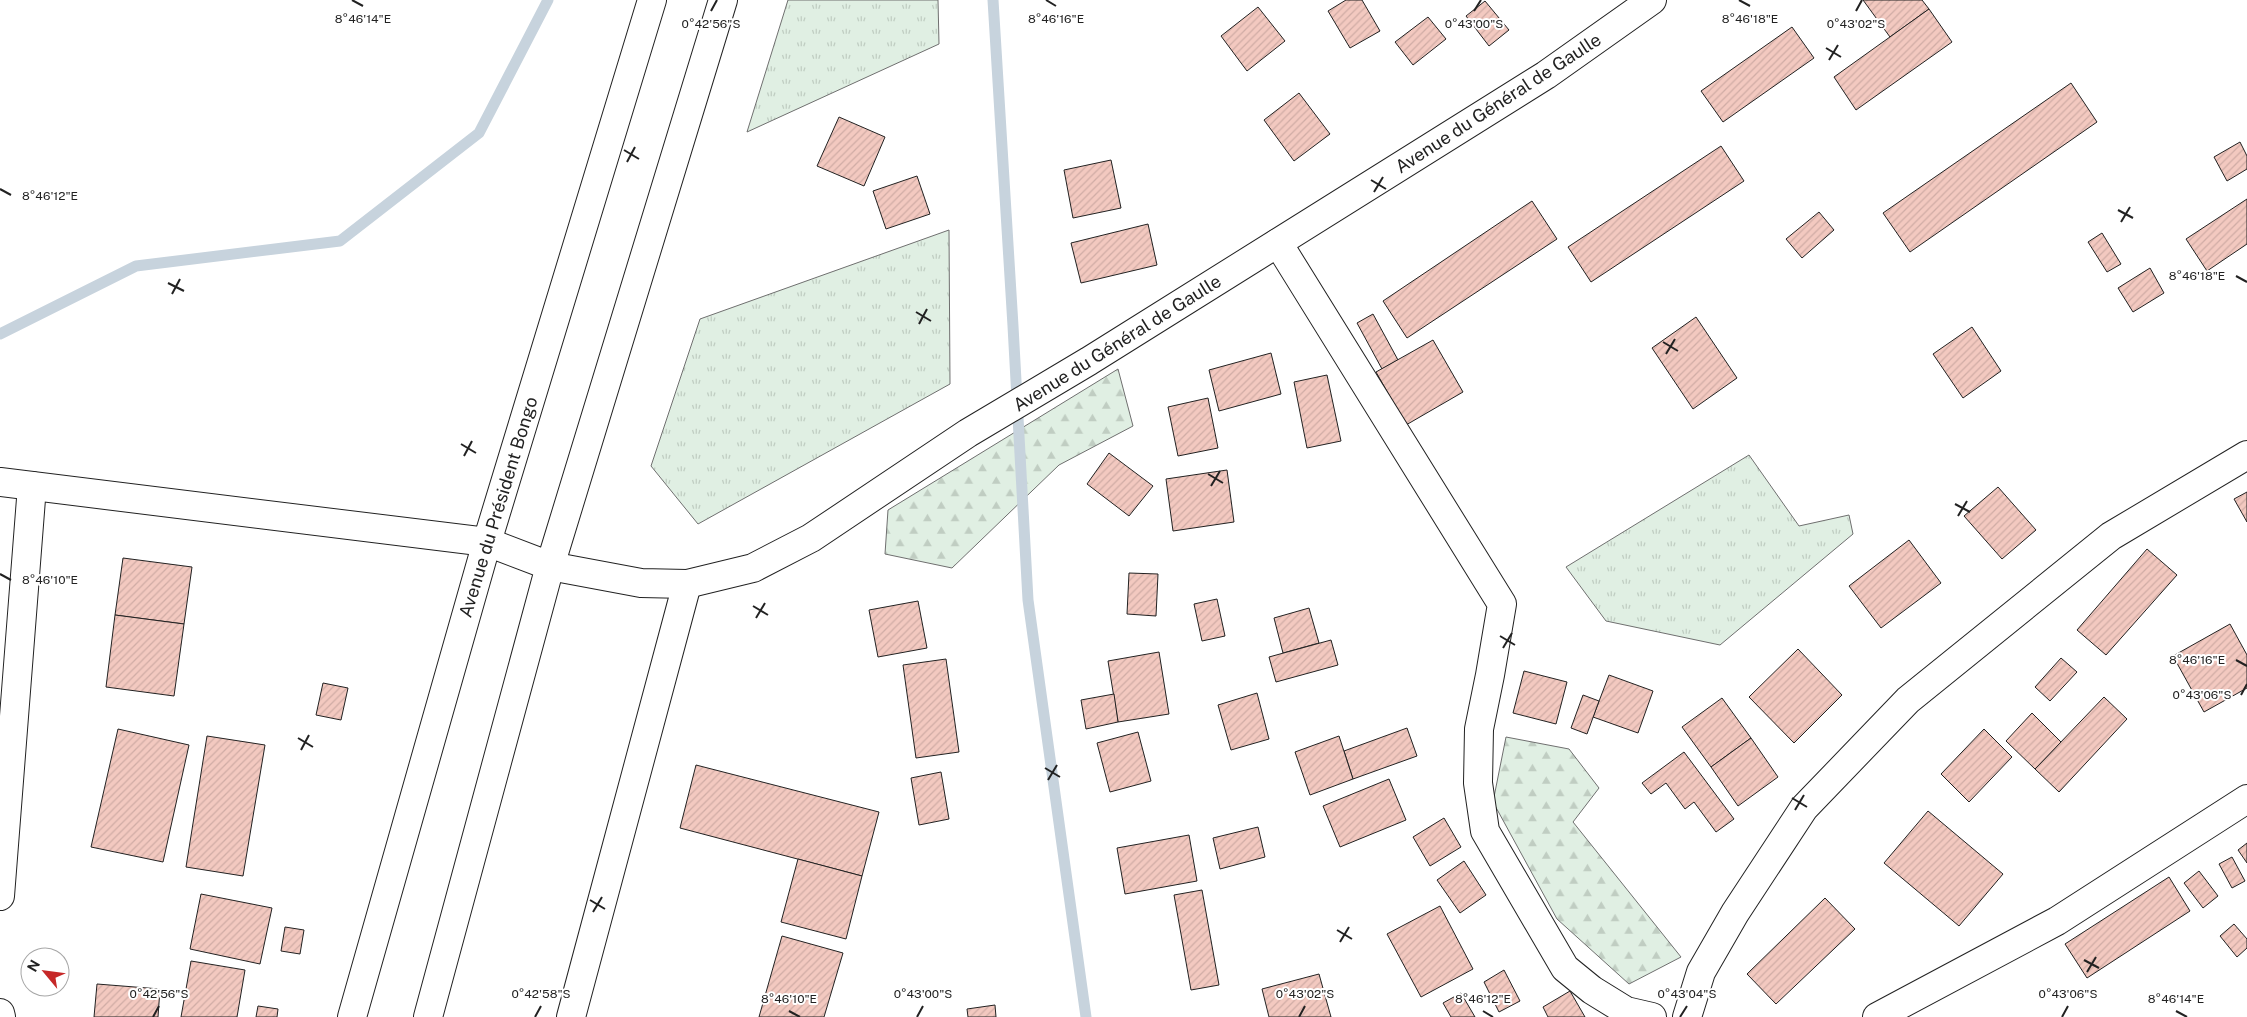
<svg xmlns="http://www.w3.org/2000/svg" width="2247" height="1017" font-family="'Public Sans',sans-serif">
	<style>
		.grass { fill: url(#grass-tufts); stroke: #6f6f6f }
		.forest { fill: url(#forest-firs); stroke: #6f6f6f }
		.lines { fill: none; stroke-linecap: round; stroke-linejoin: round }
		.stream { stroke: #c7d3dd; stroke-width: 11 }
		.building { fill: url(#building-hatch); stroke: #222 }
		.minor-casing { stroke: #222; stroke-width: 30 }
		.tertiary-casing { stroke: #222; stroke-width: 30 }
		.minor { stroke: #fff; stroke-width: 28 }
		.tertiary { stroke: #fff; stroke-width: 28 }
		.ticks { fill: none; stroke: #222; stroke-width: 2 }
		.labels { text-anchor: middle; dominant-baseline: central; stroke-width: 4; stroke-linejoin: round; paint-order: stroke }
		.street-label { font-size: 18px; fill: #222; stroke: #fff }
		.ticks-label { font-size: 12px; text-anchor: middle; fill: #222; stroke: #fff; stroke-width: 4; stroke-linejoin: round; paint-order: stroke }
	</style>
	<defs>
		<pattern id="grass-tufts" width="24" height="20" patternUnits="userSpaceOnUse" patternTransform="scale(1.25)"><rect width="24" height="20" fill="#e0efe3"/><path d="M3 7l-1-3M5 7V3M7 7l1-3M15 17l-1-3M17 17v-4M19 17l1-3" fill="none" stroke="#c0cdc2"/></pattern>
		<pattern id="forest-firs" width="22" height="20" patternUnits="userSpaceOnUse" patternTransform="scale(1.25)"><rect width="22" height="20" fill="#e0efe3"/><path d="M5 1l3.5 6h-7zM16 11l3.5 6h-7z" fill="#c0cdc2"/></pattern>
		<pattern id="building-hatch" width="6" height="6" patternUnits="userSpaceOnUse" patternTransform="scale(1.25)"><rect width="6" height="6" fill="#f3c9c0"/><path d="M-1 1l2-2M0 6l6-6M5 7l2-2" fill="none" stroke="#d0aca5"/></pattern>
	</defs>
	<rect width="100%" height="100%" fill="#fff"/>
	<!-- grass -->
	<g class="grass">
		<path d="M788,0h150l1,44 -192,88z"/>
		<path d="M949,230l1,154 -252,140 -47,-58 49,-147z"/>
		<path d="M1749,455l50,71 50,-11 4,19 -133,111 -114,-24 -40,-54z"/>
	</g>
	<!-- forest -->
	<g class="forest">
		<path d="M1118,369l15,57 -74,39 -107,103 -67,-14 3,-44z"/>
		<path d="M1506,737l63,12 30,39 -26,34 108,135 -52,27 -72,-65 -64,-117z"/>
	</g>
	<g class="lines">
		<!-- stream -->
		<g class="stream">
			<path d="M993,0l20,326 15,274 58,417"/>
			<path d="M0,334l136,-68 204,-25 139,-108 69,-133"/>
		</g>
	</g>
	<!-- building -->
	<g class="building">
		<path d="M1346,0h16l18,31 -30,17 -22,-37z"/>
		<path d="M1863,0h59l7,9 -39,28z"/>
		<path d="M1485,1l24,29 -20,16 -23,-30z"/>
		<path d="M1258,7l27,34 -38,30 -26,-35z"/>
		<path d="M1929,9l23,33 -96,68 -22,-33z"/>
		<path d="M1428,17l18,22 -33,26 -18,-23z"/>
		<path d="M1792,27l22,31 -91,64 -22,-31z"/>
		<path d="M2071,83l26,39 -187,130 -27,-39z"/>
		<path d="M1299,93l31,41 -36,27 -30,-41z"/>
		<path d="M839,117l46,20 -21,49 -47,-20z"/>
		<path d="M2240,142l7,14v13l-20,12 -13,-24z"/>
		<path d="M1721,146l23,35 -153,101 -23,-35z"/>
		<path d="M1111,160l10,48 -48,10 -9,-48z"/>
		<path d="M917,176l13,38 -44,15 -13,-38z"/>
		<path d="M2247,199v45l-40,27 -21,-32z"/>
		<path d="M1532,201l25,38 -150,99 -24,-37z"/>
		<path d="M1819,212l15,18 -32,28 -16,-19z"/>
		<path d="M1148,224l9,41 -76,18 -10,-40z"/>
		<path d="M2102,233l19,31 -14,8 -19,-30z"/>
		<path d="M2150,268l14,25 -31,19 -15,-24z"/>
		<path d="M1373,314l25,46 -16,9 -25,-46z"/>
		<path d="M1696,317l41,61 -44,31 -41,-61z"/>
		<path d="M1972,327l29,44 -38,27 -30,-44z"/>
		<path d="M1433,340l30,52 -57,33 -30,-53z"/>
		<path d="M1271,353l10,41 -62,17 -10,-41z"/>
		<path d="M1327,375l14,66 -34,7 -13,-66z"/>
		<path d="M1208,398l10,50 -40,8 -10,-49z"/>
		<path d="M1109,453l44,33 -24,30 -42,-32z"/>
		<path d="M1227,470l7,52 -61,9 -7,-52z"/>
		<path d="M1998,487l38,43 -34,29 -38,-43z"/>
		<path d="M2247,492v30l-13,-23z"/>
		<path d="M1909,540l32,43 -60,45 -32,-42z"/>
		<path d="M2147,549l30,26 -71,80 -29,-25z"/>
		<path d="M123,558l69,9 -8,57 -69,-9z"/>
		<path d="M1129,573l29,1 -2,42 -29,-2z"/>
		<path d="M1217,599l8,37 -23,5 -8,-37z"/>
		<path d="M918,601l9,47 -49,9 -9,-47z"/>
		<path d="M1309,608l10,35 -36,10 -9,-35z"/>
		<path d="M115,615l69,9 -10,72 -68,-9z"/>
		<path d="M2230,624l17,31v33l-43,24 -31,-56z"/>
		<path d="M1331,640l7,25 -62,17 -7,-25z"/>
		<path d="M1798,649l44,46 -48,48 -45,-46z"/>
		<path d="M1159,652l10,62 -51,8 -10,-61z"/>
		<path d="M2061,658l16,14 -27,29 -15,-14z"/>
		<path d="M946,659l13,93 -43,6 -13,-93z"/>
		<path d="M1524,671l43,11 -11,42 -43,-11z"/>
		<path d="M1609,675l44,16 -15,42 -45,-16z"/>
		<path d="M323,683l25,5 -7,32 -25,-5z"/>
		<path d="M1257,693l12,46 -38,11 -13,-45z"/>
		<path d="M1114,694l4,28 -32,7 -5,-29z"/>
		<path d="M1583,695l16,6 -12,33 -16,-6z"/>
		<path d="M2104,697l23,22 -68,73 -24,-23z"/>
		<path d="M1722,698l29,40 -40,29 -29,-40z"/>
		<path d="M2032,713l29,29 -26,27 -29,-28z"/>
		<path d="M1407,728l10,28 -64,23 -9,-28z"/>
		<path d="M118,729l71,16 -26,117 -72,-15z"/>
		<path d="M1984,729l28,28 -43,45 -28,-28z"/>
		<path d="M1138,732l13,49 -41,11 -13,-49z"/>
		<path d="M207,736l58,9 -22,131 -57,-9z"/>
		<path d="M1339,736l14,43 -43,16 -15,-43z"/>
		<path d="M1751,738l27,39 -40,29 -27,-39z"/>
		<path d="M1684,752l50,67 -18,13 -22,-30 -9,7 -19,-26 -15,11 -9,-11z"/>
		<path d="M696,765l183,47 -17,64 -182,-48z"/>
		<path d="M941,772l8,47 -30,6 -8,-47z"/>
		<path d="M1389,779l17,41 -66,27 -17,-41z"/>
		<path d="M1928,811l75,63 -44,52 -75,-63z"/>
		<path d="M1444,818l17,29 -31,19 -17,-29z"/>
		<path d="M1258,827l7,30 -45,12 -7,-31z"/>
		<path d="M1189,835l8,46 -72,13 -8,-46z"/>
		<path d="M2247,843v20l-9,-13z"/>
		<path d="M2232,857l13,24 -13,7 -13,-24z"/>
		<path d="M798,859l64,17 -16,63 -65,-17z"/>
		<path d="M1464,861l22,34 -26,18 -23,-33z"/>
		<path d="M2199,871l19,25 -15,12 -19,-25z"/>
		<path d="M2169,877l21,34 -103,67 -22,-34z"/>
		<path d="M1202,890l17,95 -28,5 -17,-95z"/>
		<path d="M201,894l71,14 -12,56 -70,-15z"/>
		<path d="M1825,898l30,31 -79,75 -29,-30z"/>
		<path d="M1440,906l33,63 -52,28 -34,-63z"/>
		<path d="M2234,924l13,15v9l-10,9 -17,-21z"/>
		<path d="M285,927l19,3 -4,24 -19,-3z"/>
		<path d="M782,936l61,17 -19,64h-65z"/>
		<path d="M191,961l54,9 -8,47h-56z"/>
		<path d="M1504,970l16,31 -21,11 -15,-30z"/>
		<path d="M1319,974l12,43h-62l-7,-28z"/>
		<path d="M97,984l63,5 -2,28h-64z"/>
		<path d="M1570,991l15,26h-37l-5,-10z"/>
		<path d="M1461,993l14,24h-24l-8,-14z"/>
		<path d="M995,1005l1,12h-28l-1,-8z"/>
		<path d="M258,1006l20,3 -1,8h-21z"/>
	</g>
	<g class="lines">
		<!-- minor casing -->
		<g class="minor-casing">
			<g id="minor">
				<path d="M1278,243l224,361 -12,71 -11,54 -1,54 7,48 80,137 27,22 34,21 26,6"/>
				<path d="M0,482l487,60"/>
				<path d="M0,896l32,-410"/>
				<path d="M0,1013l1,4"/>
				<path d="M571,1017l116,-433"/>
				<path d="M1687,1017l14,-45 34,-59 69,-105 104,-108 203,-164 136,-81"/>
				<path d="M1877,1017l180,-96 190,-122"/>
			</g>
		</g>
		<!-- tertiary casing -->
		<g class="tertiary-casing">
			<g id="tertiary">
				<path d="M487,542l63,24 91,17 46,1 66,-16 58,-30 157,-105 121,-72 457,-286 106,-75"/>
				<path d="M352,1017l135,-475 165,-542"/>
				<path d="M428,1017l122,-451 173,-566"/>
			</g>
		</g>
		<!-- minor -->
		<use href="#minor" class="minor"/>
		<!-- tertiary -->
		<use href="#tertiary" class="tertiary"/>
	</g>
	<!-- ticks -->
	<path class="ticks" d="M352,0l11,6M1046,0l10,6M1739,0l11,6M711,11l6,-11M1474,11l7,-11M1856,11l6,-11M1826,48l15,9M1829,60l9,-15M624,150l15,9M627,162l8,-15M1371,180l15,9M0,189l11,6M1374,192l9,-15M2118,210l15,8M2121,222l9,-15M2236,276l11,6M168,283l16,8M172,294l8,-15M916,312l15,9M919,324l8,-15M1663,342l15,9M1666,354l9,-15M461,444l15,9M464,456l8,-15M1208,474l15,9M1211,486l9,-15M1955,504l15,8M1958,516l9,-15M0,574l11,6M753,606l15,9M756,618l9,-15M1500,636l15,9M1503,648l9,-15M2236,660l11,6M2241,695l6,-11M298,738l15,9M301,750l8,-15M1045,768l15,9M1048,780l9,-15M1792,798l15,9M1795,810l9,-15M590,900l15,9M593,912l9,-15M1337,930l15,9M1340,942l9,-15M2084,960l15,8M2087,972l9,-15M789,1011l11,6M1483,1011l10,6M2176,1011l11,6M153,1017l6,-11M535,1017l6,-11M917,1017l6,-11M1299,1017l6,-11M1680,1017l7,-11M2062,1017l6,-11"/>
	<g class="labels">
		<!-- street labels -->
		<g class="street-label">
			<text transform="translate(1498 103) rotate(-33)">Avenue du Général de Gaulle</text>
			<text transform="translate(1117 343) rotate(-32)">Avenue du Général de Gaulle</text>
			<text transform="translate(498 507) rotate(-73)">Avenue du Président Bongo</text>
		</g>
	</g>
	<g class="ticks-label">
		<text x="363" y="23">8°46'14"E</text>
		<text x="1056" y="23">8°46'16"E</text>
		<text x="1750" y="23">8°46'18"E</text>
		<text x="711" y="28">0°42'56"S</text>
		<text x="1474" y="28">0°43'00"S</text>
		<text x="1856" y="28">0°43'02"S</text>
		<text x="50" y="200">8°46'12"E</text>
		<text x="2197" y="280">8°46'18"E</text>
		<text x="50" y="584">8°46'10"E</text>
		<text x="2197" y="664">8°46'16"E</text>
		<text x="2202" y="699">0°43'06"S</text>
		<text x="159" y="998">0°42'56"S</text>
		<text x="541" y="998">0°42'58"S</text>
		<text x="923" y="998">0°43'00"S</text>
		<text x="1305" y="998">0°43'02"S</text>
		<text x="1687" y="998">0°43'04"S</text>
		<text x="2068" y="998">0°43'06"S</text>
		<text x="789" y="1003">8°46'10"E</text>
		<text x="1483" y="1003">8°46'12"E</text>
		<text x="2176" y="1003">8°46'14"E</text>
	</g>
	<!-- north arrow -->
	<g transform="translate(45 972) rotate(299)"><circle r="24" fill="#ffffff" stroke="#a7a7a7"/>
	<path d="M0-4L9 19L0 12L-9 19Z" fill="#c62828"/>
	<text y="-8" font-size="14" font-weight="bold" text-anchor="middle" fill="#222222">N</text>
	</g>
</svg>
